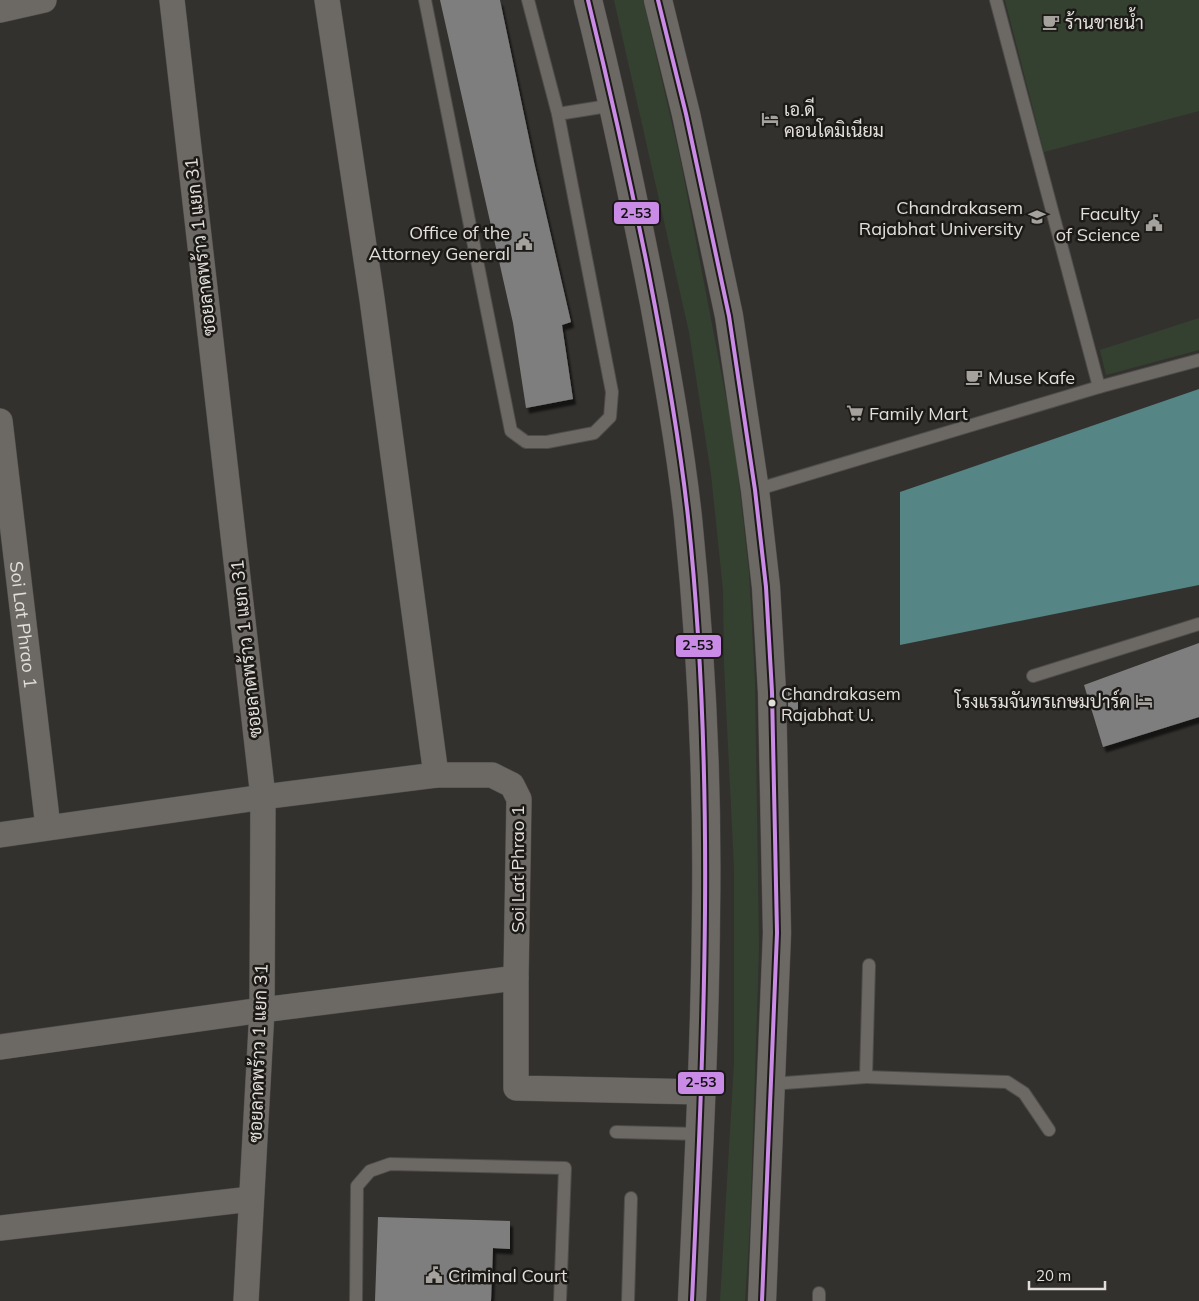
<svg xmlns="http://www.w3.org/2000/svg" width="1199" height="1301" font-family="Mulish,Sarabun,sans-serif">
	<style>
		.green { fill: #354130 }
		.water { fill: #568585 }
		.building { fill: #7f7e7e; filter: url(#shadow) }
		.lines { fill: none; stroke-linecap: round; stroke-linejoin: round }
		.lane-casing { stroke: #4e4d4b; stroke-width: 14 }
		.street-casing { stroke: #4e4d4b; stroke-width: 26 }
		.primary-casing { stroke: #4e4d4b; stroke-width: 29 }
		.lane { stroke: #6c6964; stroke-width: 12 }
		.street { stroke: #6c6964; stroke-width: 25 }
		.primary { stroke: #6c6864; stroke-width: 28 }
		.bus-1-casing { stroke: #1c1a17; stroke-width: 8 }
		.bus-1 { stroke: #ca8be6; stroke-width: 4 }
		.bus-dot { fill: #e2dfdb; stroke: #1c1a17; stroke-width: 2 }
		.labels { text-anchor: middle; dominant-baseline: central; stroke-width: 5; stroke-linejoin: round; paint-order: stroke }
		.bus-label { font-size: 17px; fill: #e2dfdb; stroke: #1c1a17; text-anchor: start }
		.poi-label { font-size: 18px; fill: #e2dfdb; stroke: #1c1a17; text-anchor: start }
		.street-label { font-size: 18px; fill: #e2dfdb; stroke: #1c1a17 }
		.line-badge { stroke: #1c1a17; stroke-width: 2 }
		.pale-badge-label { font-size: 14px; text-anchor: middle; font-weight: bold; fill: #111 }
	</style>
	<defs>
		<filter id="shadow"><feDropShadow dx="3" dy="5.5" stdDeviation="1" flood-color="#0009"/></filter>
	</defs>
	<rect width="100%" height="100%" fill="#33312e"/>
	<!-- green -->
	<g class="green">
		<path d="M614,0h29l37,158 54,281 15,133 6,111 4,266 -9,276 -5,76h-25l14,-238v-196l-10,-203 -1,-74 -12,-116 -22,-142z"/>
		<path d="M1005,0h194v111l-155,41z"/>
		<path d="M1199,318v32l-93,25 -6,-25z"/>
	</g>
	<!-- water -->
	<path class="water" d="M1199,389v196l-299,60v-153z"/>
	<!-- building -->
	<g class="building">
		<path d="M440,0h60l34,162 37,160 -9,3 11,74 -47,9 -13,-85z"/>
		<path d="M1199,643v74l-96,30 -19,-62z"/>
		<path d="M798,691v22h-10v-21z"/>
		<path d="M378,1217l132,4v28l-17,-1 -2,53h-116z"/>
	</g>
	<g class="lines">
		<!-- lane casing -->
		<g class="lane-casing">
			<g id="lane">
				<path d="M425,0l86,431 15,11h21l47,-9 16,-16 2,-25 -54,-278 56,-9"/>
				<path d="M528,0l30,114"/>
				<path d="M996,0l103,387"/>
				<path d="M755,490l344,-103 100,-27"/>
				<path d="M1033,676l166,-52"/>
				<path d="M866,1077l141,5 17,11 25,37"/>
				<path d="M771,1084l95,-7 3,-112"/>
				<path d="M616,1132l83,2"/>
				<path d="M356,1301l1,-115 13,-15 20,-7 175,4 -5,133"/>
				<path d="M628,1301l3,-103"/>
				<path d="M819,1301v-8"/>
			</g>
		</g>
		<!-- street casing -->
		<g class="street-casing">
			<g id="street">
				<path d="M172,0l91,797 -1,213 -16,291"/>
				<path d="M327,0l45,299 64,476"/>
				<path d="M0,10l44,-10"/>
				<path id="s1" d="M0,421l48,406"/>
				<path d="M0,835l263,-38 173,-22h56l20,10 7,14 -3,179v110l186,4"/>
				<path d="M0,1047l262,-37 254,-32"/>
				<path d="M0,1228l251,-29"/>
			</g>
		</g>
		<!-- primary casing -->
		<g class="primary-casing">
			<g id="primary">
				<path d="M588,0c25,100 46,201 66,303 13,71 26,143 34,215 13,130 20,263 18,394 -1,130 -8,260 -14,389"/>
				<path d="M658,0l28,114 43,202 26,174 11,97 6,105 5,241 -15,368"/>
			</g>
		</g>
		<!-- lane -->
		<use href="#lane" class="lane"/>
		<!-- street -->
		<use href="#street" class="street"/>
		<!-- primary -->
		<use href="#primary" class="primary"/>
		<!-- bus-1 casing -->
		<g class="bus-1-casing">
			<g id="bus-1">
				<path d="M588,0c22,90 42,180 60,270 16,82 31,165 40,247 28,261 16,523 4,784"/>
				<path d="M658,0l28,114 43,202 26,174 11,97 6,105 5,241 -15,368"/>
			</g>
		</g>
		<!-- bus-1 -->
		<use href="#bus-1" class="bus-1"/>
	</g>
	<!-- icons -->
	<defs>
		<g id="cafe-bare" transform="scale(1.35)"><path d="M-5.5-4.5H6V0H3Q3 3.5 0 3.5H-2.5Q-5.5 3.5-5.5 0ZM3-3.2v2h1.7v-2ZM-6 4.5H4V6H-6Z" fill="#a5a29e" stroke="#1c1a17" stroke-width="2.5" paint-order="stroke"/></g>
		<g id="hotel-bare" transform="scale(1.35)"><path d="M-6-4.5h1.5V1H6V5H4.5V3h-9V5H-6ZM-4 0a1.8 1.8 0 1 1 3.6 0ZM.5 0V-2.5h3Q6-2.5 6 0Z" fill="#a5a29e" stroke="#1c1a17" stroke-width="2.5" paint-order="stroke"/></g>
		<g id="university-bare" transform="scale(1.35)"><path d="M0-5L7-2L0 1L-7-2ZM-4 1L0 2.5L4 1V4Q0 6-4 4Z" fill="#a5a29e" stroke="#1c1a17" stroke-width="2.5" paint-order="stroke"/></g>
		<g id="civic-bare" transform="scale(1.35)"><path d="M-.6-6.5H3V-4.5H.6V-3L4-1V1h2V6H-6V1h2V-1L-.6-3ZM-1.2 2.5V6h2.4V2.5Z" fill="#a5a29e" stroke="#1c1a17" stroke-width="2.5" paint-order="stroke"/></g>
		<g id="supermarket-bare" transform="scale(1.35)"><path d="M-6-5.5h2.5l.6 2H6L4.5 2H-2.5L-4.4-4H-6ZM-1.5 3.2a1.3 1.3 0 1 0 .1 0ZM3 3.2a1.3 1.3 0 1 0 .1 0Z" fill="#a5a29e" stroke="#1c1a17" stroke-width="2.5" paint-order="stroke"/></g>
	</defs>
	<g fill-rule="evenodd">
		<use href="#cafe-bare" x="1051" y="22"/>
		<use href="#hotel-bare" x="770" y="119"/>
		<use href="#university-bare" x="1037" y="217"/>
		<use href="#civic-bare" x="1154" y="223"/>
		<use href="#civic-bare" x="524" y="242"/>
		<use href="#cafe-bare" x="974" y="377"/>
		<use href="#supermarket-bare" x="855" y="413"/>
		<use href="#hotel-bare" x="1144" y="701"/>
		<use href="#civic-bare" x="434" y="1275"/>
	</g>
	<!-- markers -->
	<circle class="bus-dot" cx="772" cy="703" r="4.5"/>
	<g class="labels">
		<!-- bus labels -->
		<g class="bus-label">
			<text x="781" y="693">Chandrakasem<tspan x="781" dy="21">Rajabhat U.</tspan></text>
		</g>
		<!-- poi labels -->
		<g class="poi-label">
			<text x="1065" y="22">ร้านขายน้ำ</text>
			<text x="784" y="109">เอ.ดี<tspan x="784" dy="21">คอนโดมิเนียม</tspan></text>
			<text x="1023" y="207" text-anchor="end">Chandrakasem<tspan x="1023" dy="21">Rajabhat University</tspan></text>
			<text x="1140" y="213" text-anchor="end">Faculty<tspan x="1140" dy="21">of Science</tspan></text>
			<text x="510" y="232" text-anchor="end">Office of the<tspan x="510" dy="21">Attorney General</tspan></text>
			<text x="988" y="377">Muse Kafe</text>
			<text x="869" y="413">Family Mart</text>
			<text x="1130" y="701" text-anchor="end">โรงแรมจันทรเกษมปาร์ค</text>
			<text x="448" y="1275">Criminal Court</text>
		</g>
		<!-- street labels -->
		<g class="street-label">
			<text transform="translate(200 247) rotate(-96)">ซอยลาดพร้าว 1 แยก 31</text>
			<text stroke="none"><textPath href="#s1" startOffset="205">Soi Lat Phrao 1</textPath></text>
			<text transform="translate(246 649) rotate(-96)">ซอยลาดพร้าว 1 แยก 31</text>
			<text transform="translate(517 869) rotate(-90)">Soi Lat Phrao 1</text>
			<text transform="translate(258 1053) rotate(-88)">ซอยลาดพร้าว 1 แยก 31</text>
		</g>
	</g>
	<g class="line-badge">
		<rect x="613" y="201" width="47" height="24" rx="5" fill="#ca8be6"/>
		<rect x="675" y="634" width="47" height="24" rx="5" fill="#ca8be6"/>
		<rect x="677" y="1071" width="48" height="24" rx="5" fill="#ca8be6"/>
	</g>
	<g class="pale-badge-label">
		<text x="636" y="218">2-53</text>
		<text x="698" y="650">2-53</text>
		<text x="701" y="1087">2-53</text>
	</g>
	<!-- scale -->
	<path d="M1029 1281v8h76v-8" fill="none" stroke="#e2dfdb" stroke-width="2.5"/>
	<text x="1036" y="1281" font-size="15" fill="#e2dfdb" stroke="#1c1a17" stroke-width="4" paint-order="stroke">20 m</text>
</svg>
